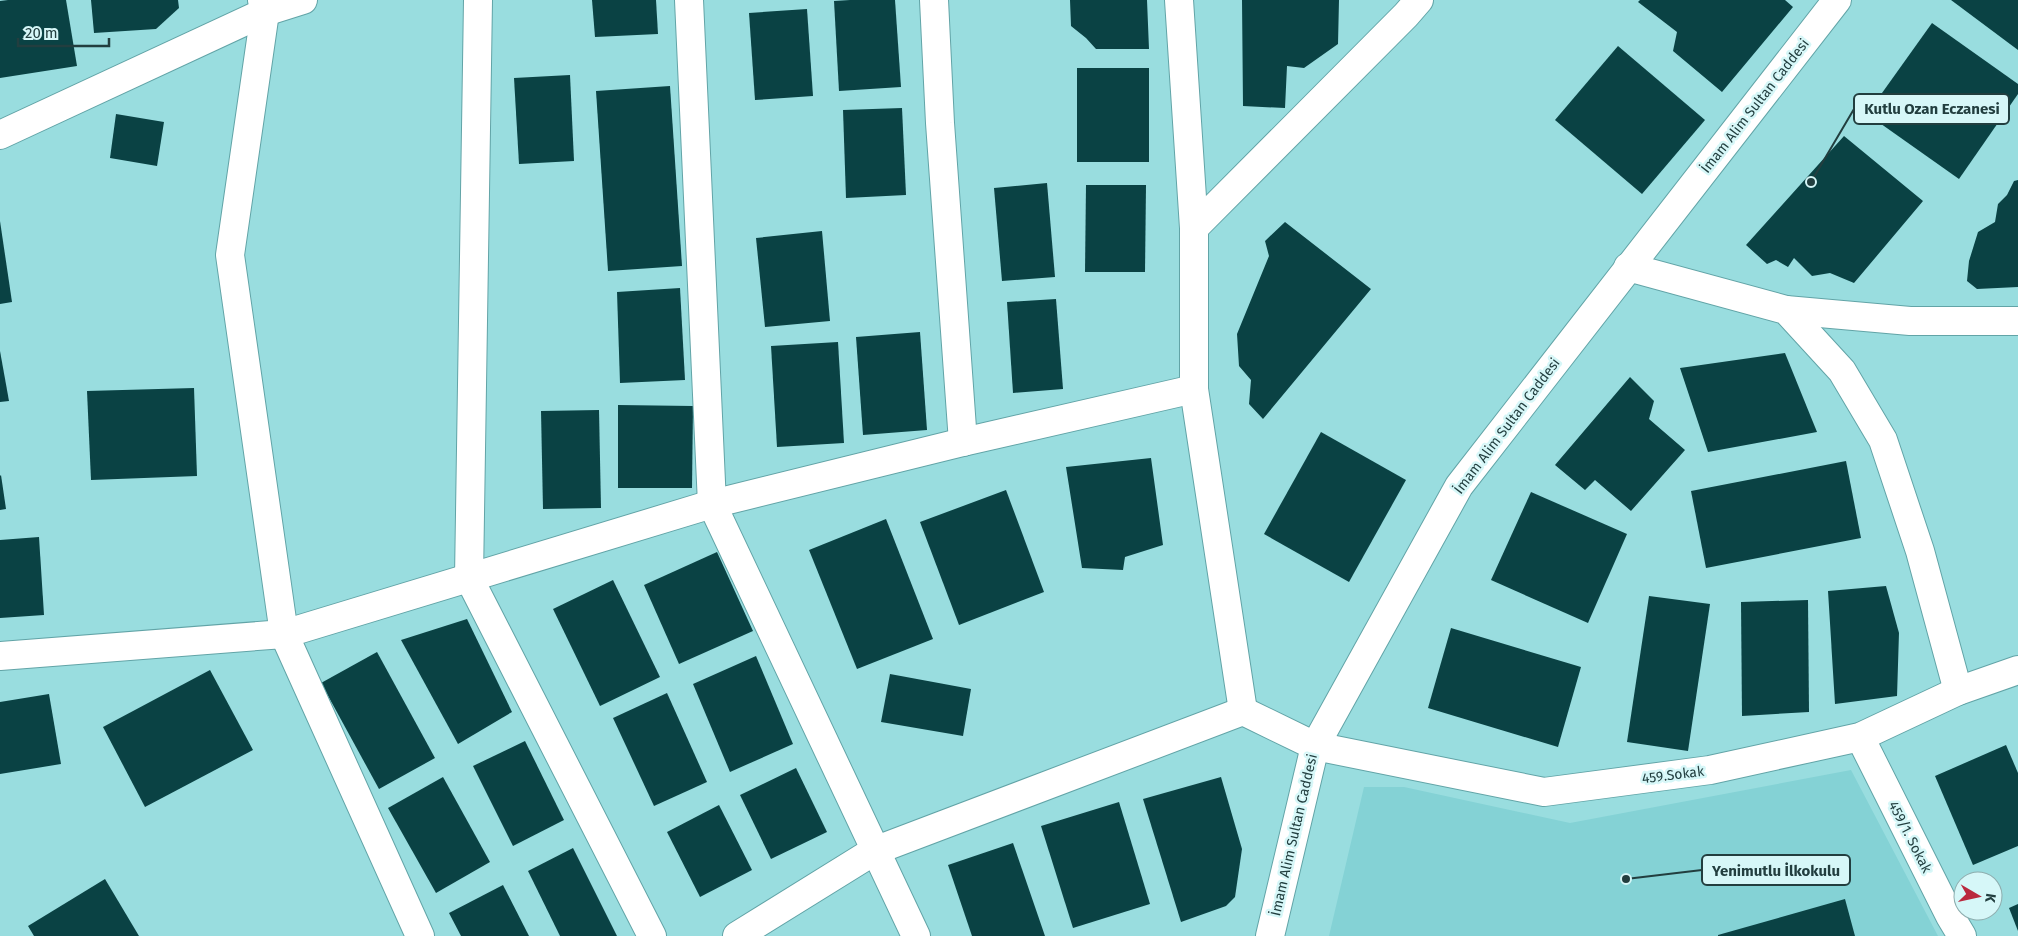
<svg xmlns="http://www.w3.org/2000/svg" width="2018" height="936" font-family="'Fira Sans',sans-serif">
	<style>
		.built { fill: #84d2d5 }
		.building { fill: #0a4244 }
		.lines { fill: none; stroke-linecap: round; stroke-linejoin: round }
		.minor-casing { stroke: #62a4a7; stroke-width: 30 }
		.tertiary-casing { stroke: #62a4a7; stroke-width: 30 }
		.minor { stroke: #fff; stroke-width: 28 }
		.tertiary { stroke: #fff; stroke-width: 28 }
		.labels { text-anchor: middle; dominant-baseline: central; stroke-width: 5; stroke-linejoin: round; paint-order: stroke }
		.street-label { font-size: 14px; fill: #223e3f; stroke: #d6f7f8 }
		.leader { fill: none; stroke: #223e3f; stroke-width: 2 }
		.callout-dot { fill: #223e3f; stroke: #d6f7f8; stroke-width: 2 }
		.callout { fill: #d6f7f8; stroke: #223e3f; stroke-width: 2 }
		.callout-label { font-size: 15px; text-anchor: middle; font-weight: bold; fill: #223e3f }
	</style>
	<rect width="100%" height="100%" fill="#99dddf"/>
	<!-- built -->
	<path class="built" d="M1851,770l87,166h-609l35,-149h40l166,36z"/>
	<!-- building -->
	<g class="building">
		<path d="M8,0h58l11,66 -77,12v-77z"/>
		<path d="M91,0h87l1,8 -23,21 -62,4z"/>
		<path d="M592,0h64l2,34 -63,3z"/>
		<path d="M850,0h45l6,87 -62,4 -5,-90z"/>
		<path d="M1070,0h77l2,49h-53l-10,-11 -15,-12z"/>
		<path d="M1242,0h97l-1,44 -34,24 -17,-2 -2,42 -42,-2z"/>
		<path d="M1640,0h145l8,7 -71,85 -49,-41 4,-19 -39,-30z"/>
		<path d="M1951,0h67v50z"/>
		<path d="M807,9l6,87 -58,4 -6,-87z"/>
		<path d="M1932,23l86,61v10l-59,85 -92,-65z"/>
		<path d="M1618,46l87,74 -63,74 -87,-74z"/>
		<rect x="1077" y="68" width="72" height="94"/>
		<path d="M570,75l4,86 -55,3 -5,-86z"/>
		<path d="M670,86l12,180 -74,5 -12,-180z"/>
		<path d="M902,108l4,87 -60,3 -3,-88z"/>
		<path d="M116,114l48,8 -7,44 -47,-8z"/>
		<path d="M1844,136l79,65 -69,82 -24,-10 -18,3 -18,-18 -6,9 -12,-7 -9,4 -21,-19z"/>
		<path d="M2018,180v107l-41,2 -10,-8 2,-20 9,-29 17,-10 3,-18 9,-9 7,-14z"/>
		<path d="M1047,183l8,94 -53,4 -8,-93z"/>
		<path d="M1086,185h60l-1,87h-60z"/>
		<path d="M0,221l12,81 -12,2z"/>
		<path d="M1285,222l86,67 -108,130 -14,-15 2,-24 -12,-14 -2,-32 32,-78 -4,-15z"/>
		<path d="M822,231l8,90 -65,6 -9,-89z"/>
		<path d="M680,288l5,92 -65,3 -3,-91z"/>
		<path d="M1056,299l7,90 -50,4 -6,-91z"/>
		<path d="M920,332l7,98 -64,5 -7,-98z"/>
		<path d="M838,342l6,101 -67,4 -6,-101z"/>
		<path d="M0,351l9,50 -9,1z"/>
		<path d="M1785,353l32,79 -109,20 -28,-84z"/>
		<path d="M1630,377l24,24 -5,18 36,31 -54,61 -36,-31 -10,10 -30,-25z"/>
		<path d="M194,388l3,88 -106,4 -4,-89z"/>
		<path d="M618,405l75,1 -1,82h-74z"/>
		<path d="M599,410l2,98 -58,1 -2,-98z"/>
		<path d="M1321,432l85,48 -57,102 -85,-48z"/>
		<path d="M1151,458l12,87 -38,12 -2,13 -41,-2 -16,-101z"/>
		<path d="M1846,461l15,77 -155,30 -15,-77z"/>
		<path d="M1,475l5,34 -6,1v-34z"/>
		<path d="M1006,490l38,102 -85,33 -39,-103z"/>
		<path d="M1531,492l96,42 -39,89 -97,-43z"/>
		<path d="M886,519l47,120 -76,30 -48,-119z"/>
		<path d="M39,537l5,78 -44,3v-78z"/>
		<path d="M717,552l36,79 -74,33 -35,-79z"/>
		<path d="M613,580l47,97 -60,29 -47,-97z"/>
		<path d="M1886,586l13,47 -2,63 -62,8 -7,-113z"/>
		<path d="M1649,596l61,8 -22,147 -61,-9z"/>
		<path d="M1808,600l1,112 -67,4 -1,-114z"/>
		<path d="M467,619l45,93 -54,32 -57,-104z"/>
		<path d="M1451,628l130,39 -23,80 -130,-39z"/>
		<path d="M377,652l58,106 -56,31 -58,-106z"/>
		<path d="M756,656l37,88 -63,28 -37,-88z"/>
		<path d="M210,670l43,80 -108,57 -42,-80z"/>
		<path d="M890,674l81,15 -8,47 -82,-14z"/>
		<path d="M667,693l40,89 -53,24 -41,-88z"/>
		<path d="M49,694l12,70 -61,10v-72z"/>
		<path d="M525,741l39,79 -51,26 -40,-80z"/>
		<path d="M2006,745l12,28v73l-45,19 -38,-89z"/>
		<path d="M796,768l31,64 -56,27 -31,-64z"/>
		<path d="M443,777l47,85 -54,31 -48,-85z"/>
		<path d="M1221,777l21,72 -7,48 -9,9 -45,16 -38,-123z"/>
		<path d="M1119,802l31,102 -77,24 -32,-102z"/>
		<path d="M719,805l33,65 -52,27 -33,-65z"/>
		<path d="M1013,843l32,93h-73l-24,-71z"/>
		<path d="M573,848l44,88h-57l-32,-65z"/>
		<path d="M105,879l34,57h-105l-6,-10z"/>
		<path d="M503,885l26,51h-68l-12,-23z"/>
		<path d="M1845,899l10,37h-137v-1z"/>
		<path d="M2018,904v27l-9,-23z"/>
	</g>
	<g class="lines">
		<!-- minor casing -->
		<g class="minor-casing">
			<g id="minor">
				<path d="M262,0l3,12 -35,243 54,379 136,302"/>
				<path d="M478,0l-9,578 183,358"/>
				<path d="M689,0l23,504 204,432"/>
				<path d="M934,0l6,123 23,319"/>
				<path d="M1179,0l15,228v161l49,322"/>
				<path d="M0,135l265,-123 38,-12"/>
				<path d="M1194,228l212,-213 13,-15"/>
				<path d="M1628,267l158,43 56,61 41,69 37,111 38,140"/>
				<path d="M1786,310l124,11h108"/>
				<path d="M0,656l284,-22 428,-130 251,-62 231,-53"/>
				<path d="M1860,737l90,179 12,20"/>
				<path d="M737,936l137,-85 369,-140 72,35 229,46 166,-22 150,-33 98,-46 60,-21"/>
			</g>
		</g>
		<!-- tertiary casing -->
		<g class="tertiary-casing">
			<path id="tertiary" d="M1270,936l45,-190 144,-260 378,-486"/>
		</g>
		<!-- minor -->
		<use href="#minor" class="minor"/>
		<!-- tertiary -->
		<use href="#tertiary" class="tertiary"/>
	</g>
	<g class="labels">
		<!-- street labels -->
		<g class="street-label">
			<text transform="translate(1755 106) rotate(-52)">İmam Alim Sultan Caddesi</text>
			<text transform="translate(1507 426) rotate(-53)">İmam Alim Sultan Caddesi</text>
			<text transform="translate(1673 775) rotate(-7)">459.Sokak</text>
			<text transform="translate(1294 835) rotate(-77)">İmam Alim Sultan Caddesi</text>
			<text transform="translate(1910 837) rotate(63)">459/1. Sokak</text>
		</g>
	</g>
	<!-- callouts -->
	<path class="leader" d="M1811 182L1854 109M1626 879L1702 870"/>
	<g class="callout-dot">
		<circle cx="1811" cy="182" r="5"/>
		<circle cx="1626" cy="879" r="5"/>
	</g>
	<g class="callout">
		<rect x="1854" y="94" width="155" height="30" rx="5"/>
		<rect x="1702" y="855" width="148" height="30" rx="5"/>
	</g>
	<g class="callout-label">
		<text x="1932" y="114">Kutlu Ozan Eczanesi</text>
		<text x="1776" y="876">Yenimutlu İlkokulu</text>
	</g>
	<!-- north arrow -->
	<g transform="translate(1978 896) rotate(99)"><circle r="24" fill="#d6f7f8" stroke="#8eadae"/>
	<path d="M0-4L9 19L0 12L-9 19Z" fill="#ba293e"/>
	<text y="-8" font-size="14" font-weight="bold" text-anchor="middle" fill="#223e3f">K</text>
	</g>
	<!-- scale -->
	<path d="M18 38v8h91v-8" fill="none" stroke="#223e3f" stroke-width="2.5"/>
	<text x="25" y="38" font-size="15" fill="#223e3f" stroke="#d6f7f8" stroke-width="4" paint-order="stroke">20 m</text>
</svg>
